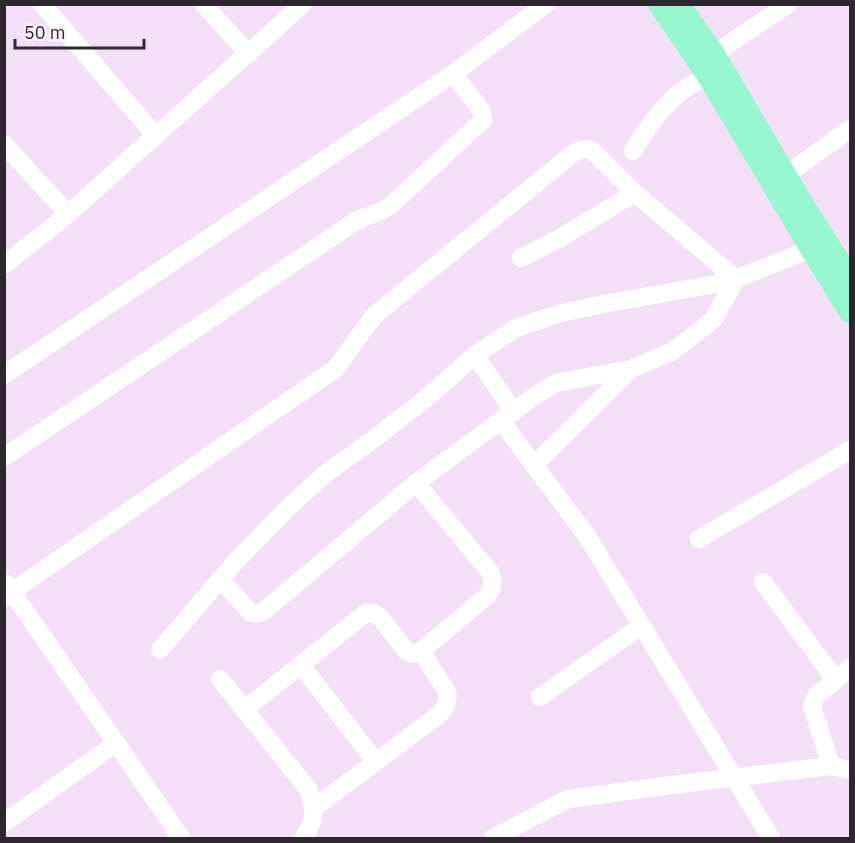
<svg xmlns="http://www.w3.org/2000/svg" width="855" height="843" font-family="'IBM Plex Sans',sans-serif">
	<style>
		.lines { fill: none; stroke-linecap: round; stroke-linejoin: round }
		.minor { stroke: #fff; stroke-width: 18 }
		.major { stroke: #97f7cf; stroke-width: 22 }
	</style>
	<rect width="100%" height="100%" fill="#f3e0f6"/>
	<g class="lines">
		<!-- minor -->
		<g class="minor">
			<path d="M42,4l114,132"/>
			<path d="M203,4l46,50"/>
			<path d="M714,54l75,-50"/>
			<path d="M4,144l64,70"/>
			<path d="M633,151c15,-24 30,-47 53,-63 7,-5 15,-8 22,-12"/>
			<path d="M786,175l64,-46"/>
			<path d="M521,258l39,-20 75,-45 101,86 75,-30"/>
			<path d="M4,265l64,-51 235,-210"/>
			<path d="M475,355l39,57"/>
			<path d="M4,375l449,-301 93,-70"/>
			<path d="M501,421l86,115 184,302"/>
			<path d="M4,457l352,-236c11,-6 24,-8 34,-15l93,-86 -1,-9 -29,-37"/>
			<path d="M534,465l97,-96"/>
			<path d="M699,539l151,-89"/>
			<path d="M220,579l30,33c6,3 10,1 15,-2l151,-127 121,-89 19,-11 75,-14 42,-18 40,-31 23,-41"/>
			<path d="M763,582l72,97"/>
			<path d="M6,583l154,224 21,31"/>
			<path d="M4,597l331,-228c15,-18 26,-38 41,-55l195,-159c9,-6 13,-8 22,-4l42,42"/>
			<path d="M160,650l77,-90 53,-54 35,-32 46,-33 58,-45 46,-41 41,-27 45,-15 42,-9 113,-20 20,-5"/>
			<path d="M301,665l75,97"/>
			<path d="M220,679l88,110c8,23 8,28 -4,49"/>
			<path d="M540,697l101,-71"/>
			<path d="M244,710l122,-97h7l7,4 27,35c6,3 9,2 14,-1l67,-56c5,-9 6,-14 2,-23l-74,-89"/>
			<path d="M831,766l-19,-60 4,-10 34,-28"/>
			<path d="M314,808l126,-94c6,-8 9,-12 7,-22l-26,-41"/>
			<path d="M4,823l112,-80"/>
			<path d="M493,838l75,-39 96,-13 167,-20 19,4"/>
		</g>
		<!-- major -->
		<g class="major">
			<path d="M659,4l49,72 103,173 39,63"/>
			<path d="M679,4l35,50 93,157 43,67"/>
		</g>
	</g>
	<!-- border -->
	<rect width="855" height="843" fill="none" stroke="#2e272f" stroke-width="12"/>
	<!-- scale -->
	<path d="M15 39v9h129v-9" fill="none" stroke="#2e272f" stroke-width="3"/>
	<text x="24" y="39" font-size="18" fill="#2e272f" stroke="#fcf1fd" stroke-width="4.5" paint-order="stroke">50 m</text>
</svg>
